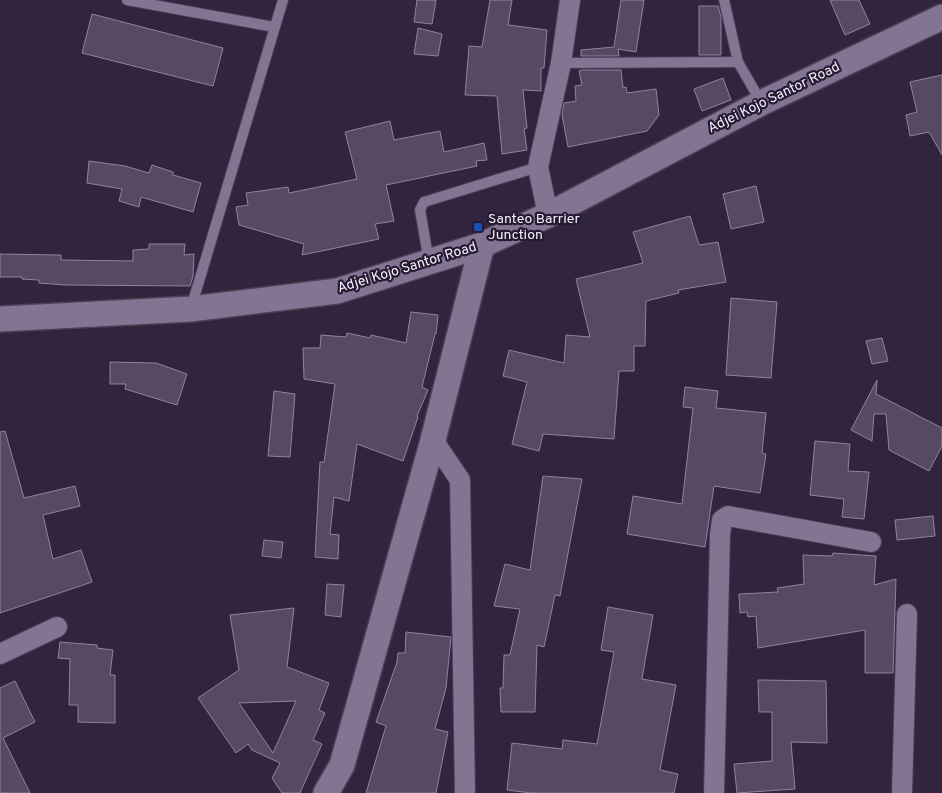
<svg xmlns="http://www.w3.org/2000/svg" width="942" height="793" font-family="Overpass,sans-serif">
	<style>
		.building { fill: #564964; stroke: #9082a1; fill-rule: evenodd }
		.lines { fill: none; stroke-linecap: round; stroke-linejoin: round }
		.service-casing { stroke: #4a3f54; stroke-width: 12 }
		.minor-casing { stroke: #4a3f54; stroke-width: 22 }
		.tertiary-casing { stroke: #4a3f54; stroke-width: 28 }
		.service { stroke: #827492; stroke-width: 10 }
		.minor { stroke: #827492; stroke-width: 20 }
		.tertiary { stroke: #827492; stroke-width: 25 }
		.transit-dot { fill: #1a4fb4; stroke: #271b33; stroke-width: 2 }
		.labels { text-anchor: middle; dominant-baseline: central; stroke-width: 4.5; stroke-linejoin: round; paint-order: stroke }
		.street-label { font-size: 14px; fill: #f6f0fd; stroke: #271b33 }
		.poi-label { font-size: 14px; fill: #f6f0fd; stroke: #271b33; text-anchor: start }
	</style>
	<rect width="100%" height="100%" fill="#31243d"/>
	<!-- building -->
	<g class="building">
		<path d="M417,0h19l-4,24 -18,-2z"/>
		<path d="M490,0h22l-4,25 39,5 -3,38h-3v23l-18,-1 4,38 -3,1 3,21 -25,4 -5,-58 -32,-1 4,-49 13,1z"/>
		<path d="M621,0h23l-8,52 -18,-3 1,7h-38v-6l33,-3z"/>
		<path d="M830,0h29l11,24 -25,11z"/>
		<path d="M699,6h19l3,11v38h-22z"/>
		<path d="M92,14l131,34 -10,38 -131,-33z"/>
		<path d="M418,28l24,6 -4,22 -24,-2z"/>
		<path d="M582,70h39l2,18 3,-1 1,6 29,-4 3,26 -12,16 -79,16 -6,-32 2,-12 12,-2 -1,-15 7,-1 -3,-14z"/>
		<path d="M942,75v80l-13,-23 -19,4 -4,-21 11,-3 -7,-30z"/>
		<path d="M723,78l8,22 -29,11 -8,-22z"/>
		<path d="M390,121l4,19 46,-9 4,21 40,-9 3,17 -11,1 1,5 -91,19 8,36 -19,3 4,15 -77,16 2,-11 -65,-19 -3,-18 12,-2 -2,-12 42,-6 1,6 68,-14 -12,-47z"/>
		<path d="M89,161l36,5 24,7 3,-8 21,7v3l28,8 -8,29 -52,-15 -2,10 -20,-6 3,-12 -35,-6z"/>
		<path d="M756,186l8,36 -33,7 -8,-35z"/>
		<path d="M690,216l9,29 19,-3 8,40 -48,8 1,3 -33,8 -1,45h-11v25h-15l-5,68 -71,-5 -4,17 -27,-7 15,-62 -24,-6 6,-26 55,13 2,-28 24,2 -14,-58 67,-16 -10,-31z"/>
		<path d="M149,244h36l-1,11 10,-1 -1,22 -3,10 -125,-1 -26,-2v-3l-17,-1v-2h-22v-23l61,1v5l72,1v-11l16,-1z"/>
		<path d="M731,298l46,4 -6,76 -45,-3z"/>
		<path d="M411,312l27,3 -2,19h-1l-13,53 6,3 -11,26 1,1 -15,44 -46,-17 -8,57 -15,-4 -4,37 9,1 -1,24 -23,-2 5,-95h4l11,-78 -31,-5 -1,-31h17l1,-13 25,2 1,-4 23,5 1,-3 35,8z"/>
		<path d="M882,338l6,23 -16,3 -6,-23z"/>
		<path d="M110,362l46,1 31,11 -10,31 -52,-16 1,-5h-16z"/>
		<path d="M877,380l-1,14 66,34v18l-13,25 -40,-21 -3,-36h-12l-2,27 -21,-11z"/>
		<path d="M685,387l33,4 -2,17 50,5 -4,40 4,1 -6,39 -46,-7 -9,61 -78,-13 6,-38 49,8 11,-96 -10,-1z"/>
		<path d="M274,391l21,3 -5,63 -22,-1z"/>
		<path d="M5,431l19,67 51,-12 5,20 -37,9 10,44 28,-9 11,32 -92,31v-181z"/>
		<path d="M815,441l35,3 -2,27 21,1 -5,47 -22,-2 2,-18 -34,-4z"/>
		<path d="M543,476l39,3 -22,117 -5,-1 -11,52 -7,-2 -2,67h-34l-1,-24h3l1,-33h6l10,-46 -26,-3 11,-42 25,6z"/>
		<path d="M933,516l2,20 -38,4 -2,-20z"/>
		<path d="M264,540l19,2 -2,16 -19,-2z"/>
		<path d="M833,553l43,3 -2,29 22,-6 -3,94h-28v-43l-107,18 -2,-32 -8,1 -1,-5 -7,1 -1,-19 39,-2 -1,-4 27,-4 -1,-29 29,1z"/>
		<path d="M327,584l17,1 -3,32 -16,-2z"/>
		<path d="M608,607l45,8 -11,64 34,6 -16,85 18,4 -4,19h-143l-24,-3 5,-47 50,6 1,-9 34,4 17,-92 -13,-2z"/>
		<path d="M294,608l-7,59 42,16 -10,27 6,3 -12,27 9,4 -22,49h-18l-10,-15 8,-15 -28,-13 -4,-6 -12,9 -38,-55 41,-28 -9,-55zM296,701l-23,52 -34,-50z"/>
		<path d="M406,632l45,5 -5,51 -11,41 13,3 -12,61h-70l20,-67 -10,-4 21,-60 1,-9h7z"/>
		<path d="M60,642l37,3v3l16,2 -3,25h5v48l-37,-1v-17h-9l1,-46 -12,-1z"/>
		<path d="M758,680l68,1 1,62 -36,-1 4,47 -58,4 -3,-29 38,-3v-49h-13z"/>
		<path d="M15,681l20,41 -32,16 27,55h-30v-105z"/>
	</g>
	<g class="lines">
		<!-- service casing -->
		<g class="service-casing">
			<g id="service">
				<path d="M127,0l147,27"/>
				<path d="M724,0l14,62 23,40"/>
				<path d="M561,63l177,-1"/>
				<path d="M429,262l-9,-52 4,-8 114,-35"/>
				<path d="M191,308l92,-308"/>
			</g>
		</g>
		<!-- minor casing -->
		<g class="minor-casing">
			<g id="minor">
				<path d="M548,215l-10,-48 23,-104 9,-63"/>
				<path d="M433,440l27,40 5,313"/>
				<path d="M0,654l57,-27"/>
				<path d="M714,793l6,-258 2,-15 6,-4 143,26"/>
				<path d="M902,793l5,-179"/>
			</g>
		</g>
		<!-- tertiary casing -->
		<g class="tertiary-casing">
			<g id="tertiary">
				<path d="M0,319l191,-10 146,-18 145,-46 66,-30 213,-112 181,-86"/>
				<path d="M326,793l16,-28 91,-325 49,-195"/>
			</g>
		</g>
		<!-- service -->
		<use href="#service" class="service"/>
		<!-- minor -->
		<use href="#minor" class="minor"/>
		<!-- tertiary -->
		<use href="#tertiary" class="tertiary"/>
	</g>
	<!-- markers -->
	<rect class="transit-dot" x="473" y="222" width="10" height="10" rx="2.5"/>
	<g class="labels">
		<!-- street labels -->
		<g class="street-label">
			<text transform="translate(774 98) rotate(-26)">Adjei Kojo Santor Road</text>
			<text transform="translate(407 268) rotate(-17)">Adjei Kojo Santor Road</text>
		</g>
		<!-- poi labels -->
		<g class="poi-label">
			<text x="488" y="219">Santeo Barrier<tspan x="488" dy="16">Junction</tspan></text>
		</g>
	</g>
</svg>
